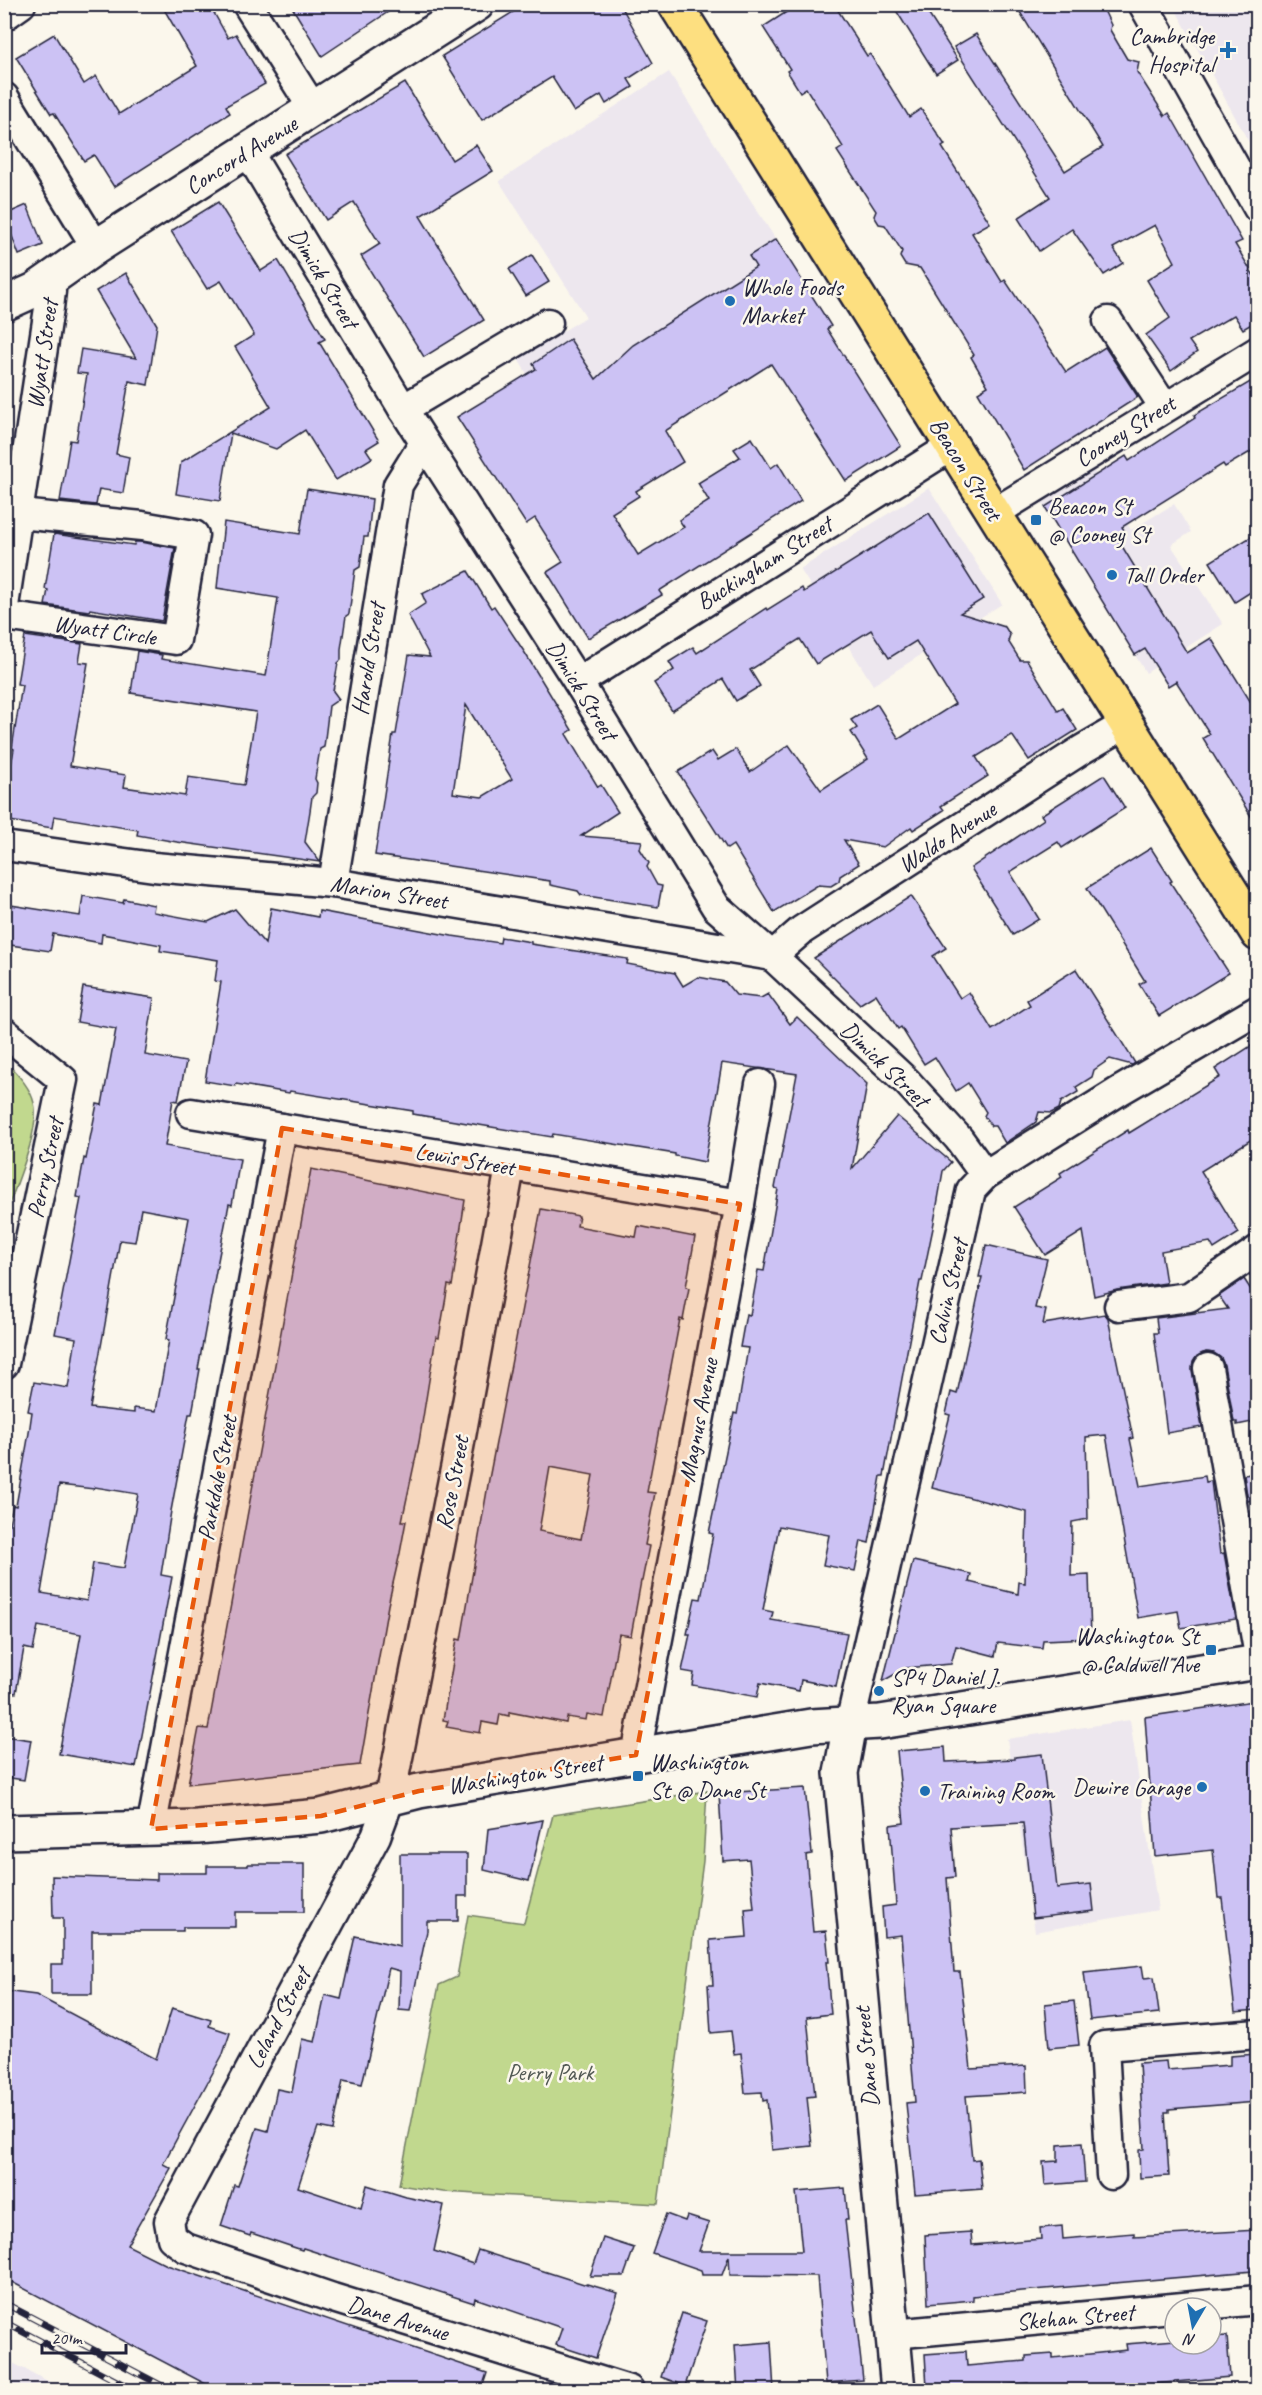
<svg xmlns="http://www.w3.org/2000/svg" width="1262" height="2395" font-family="Caveat,sans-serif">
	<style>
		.built { fill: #ede7ee }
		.green { fill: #c1d88e; stroke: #727d64; stroke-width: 1.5 }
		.building { fill: #ccc2f4; stroke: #22223b; stroke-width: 1.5; fill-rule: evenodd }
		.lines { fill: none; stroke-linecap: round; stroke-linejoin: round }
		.minor-casing { stroke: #22223b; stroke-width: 33 }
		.tertiary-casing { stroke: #22223b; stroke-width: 38 }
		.secondary-casing { stroke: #22223b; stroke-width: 38 }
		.primary-casing { stroke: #22223b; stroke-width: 38 }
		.minor { stroke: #fbf7ec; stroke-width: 28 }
		.tertiary { stroke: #fbf7ec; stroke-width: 33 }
		.secondary { stroke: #fbf7ec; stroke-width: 33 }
		.primary { stroke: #fddf80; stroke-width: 33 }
		.rail-casing { stroke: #22223b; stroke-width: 7 }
		.rail { stroke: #fbf7ec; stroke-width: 4.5; stroke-dasharray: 14; stroke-linecap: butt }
		.marked { fill: #e8590c; fill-opacity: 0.2; stroke: #e8590c; stroke-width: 4.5; stroke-dasharray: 12 8; stroke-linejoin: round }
		.poi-dot { fill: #1f6fb2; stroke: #fbf7ec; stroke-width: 2 }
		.labels { text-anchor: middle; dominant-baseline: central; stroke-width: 5; stroke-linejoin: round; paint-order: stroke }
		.poi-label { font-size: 24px; fill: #22223b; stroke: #fbf7ec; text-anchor: start }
		.street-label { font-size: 24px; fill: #22223b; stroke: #fbf7ec }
		.park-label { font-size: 24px; fill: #525954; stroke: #fbf7ec }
	</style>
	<rect width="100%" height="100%" fill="#fbf7ec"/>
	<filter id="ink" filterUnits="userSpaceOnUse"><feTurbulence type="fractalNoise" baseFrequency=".0167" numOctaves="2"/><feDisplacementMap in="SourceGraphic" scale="12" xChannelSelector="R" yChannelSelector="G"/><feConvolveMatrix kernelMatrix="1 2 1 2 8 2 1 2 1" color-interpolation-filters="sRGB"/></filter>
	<g filter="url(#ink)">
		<!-- built -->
		<g class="built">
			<path d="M1173,5h84v152l-34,-62z"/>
			<path d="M669,72l162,254 -217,138 -23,17 -73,-122 68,-42 -87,-136z"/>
			<path d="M1094,471l37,59 43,-26 17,28 -20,13 52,79 -77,49 -104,-170z"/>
			<path d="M929,488l73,116 -129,81 -73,-116z"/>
			<path d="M1130,1720l28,190 -123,22 -28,-193z"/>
			<path d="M4,2359h1l60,31h-60z"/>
		</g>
		<!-- green -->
		<g class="green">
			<path d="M5,1061c11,12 25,25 29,42 7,27 -20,86 -29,113z"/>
			<path d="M707,1791l-4,70 -45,343 -215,-12 -44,-7 40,-200 18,-8 11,-62 56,8 29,-108z"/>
		</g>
		<!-- building -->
		<g class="building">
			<path d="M161,4h48l19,34 8,-4 29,50 -39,22 4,7 -116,74 -20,-32 -10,6 -30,-48 -3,1 -35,-57 38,-23 30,50 12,-8 23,38 78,-48z"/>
			<path d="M290,4h110l-78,52z"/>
			<path d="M526,4h94l33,59 -25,16 5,8 -27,17 -5,-9 -27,17 -22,-35 -70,43 -40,-64z"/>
			<path d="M799,4h35l33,52 3,-2 39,63 12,-8 24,36 -3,2 48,76 -18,10 30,49 3,-2 61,92 39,-25 33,50 -114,73 -46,-78 10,-6 -17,-29 3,-2 -54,-87 -15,-3 -5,-8 2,-6 -17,-26 -6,-1 -5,-8 2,-5 -39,-60 6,-4 -37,-59 -6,4 -13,-21 3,-2 -27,-42z"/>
			<path d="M892,4h30l36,56 -22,14z"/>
			<path d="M1015,4h86l10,21 -1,5 17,29 12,3 -2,10 28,44 4,-3 73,128 -7,3 22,37v40l-14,8 -9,-14 -45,26 8,11 -26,19 -25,-36 24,-17 -23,-38 28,-18 -20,-37 -42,23 10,15 -19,12 -32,-46 -33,22 -21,-33 32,-21 -96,-150 22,-13 89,137 38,-24z"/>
			<path d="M405,83l47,77 24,-15 17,26 -73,45 64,104 -60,37 -63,-101 19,-12 -26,-42 -28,18 -41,-66z"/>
			<path d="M218,202l43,69 17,-11 47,79 -6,3 60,99 -13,8 6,9 -36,22 -31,-50 -29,19 -45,-16 -11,68 -44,-7 5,-32 90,-55 -36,-60 19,-12 -33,-54 -14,8 -36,-58z"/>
			<path d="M27,205l16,40 -24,10 -15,-40z"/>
			<path d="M776,239l55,87 -4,3 74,117 -55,35 -75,-117 -106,67 18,31 -47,29 3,5 -27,17 26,42 46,-28 -5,-7 30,-19 -11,-18 42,-26 -6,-8 18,-11 19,30 7,-5 23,38 -142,90 3,4 -74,43 -41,-66 16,-10 -28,-44 -9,6 -69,-107 79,-48 -3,-5 37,-25 26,40 37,-34 123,-78 -7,-11z"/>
			<path d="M532,255l17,27 -23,14 -17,-27z"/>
			<path d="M126,273l31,52 -9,60 -19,-4 -13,73 13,3 -6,36 -24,-4 -3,16 -36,-4 10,-61 6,1 11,-67 -10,-1 4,-24 55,9 -40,-67z"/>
			<path d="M1257,378v70l-32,19 -2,-3 -101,63 4,6 -9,5 70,115 24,-15 46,74v114l-54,-88 7,-4 -34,-53 -8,5 -23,-37 -10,6 -90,-148 81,-51 3,5 66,-43 -1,-3z"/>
			<path d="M307,489l65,10 -4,38h-4l-4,30 -5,3 -6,44 -3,2 -5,33v11l-3,3 -5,28 6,8 -10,7 -5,41 -4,2 -5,30 2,4 -1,10 -4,4 -2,14 -5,31 15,20 -143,-20 -40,-7 1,-5 -84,-14 -2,12 -48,-8v-17l10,-54 -2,-1 10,-63 -5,-1 8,-48 57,8 -3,18 9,1 -18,103 56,9 -2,12 61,9 3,-19 56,8 12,-73 -125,-19 6,-42 25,4 -1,4 105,17 12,-78 -61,-10 7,-66 76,12z"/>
			<path d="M929,513l54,86 -23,14 45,14 5,8 -2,6 12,19h7l31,51 5,-3 14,22 -48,30 -17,-25 -36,22 12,19 -47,30 3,4 -31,20 -2,-3 -28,20 -39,-7 15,24 -19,12 -1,5 -8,5 -13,-1 -44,27 -41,-67 -6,4 -49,-77 34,-21 6,9 18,-11 14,23 39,-27 32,45 47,-31 -17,-27 6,-4 -6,-8 26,-16 22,35 56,-35 -39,-63 -27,17 -18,-28 -55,34 -16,-25 -50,31 10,16 -24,15 -13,-22 -51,32 -18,-28 20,-13 -5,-8 24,-15 4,6 69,-45 1,2 35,-22 2,4z"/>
			<path d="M1257,533v55l-22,14 -25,-40z"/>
			<path d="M54,534l80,11 1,-3h5l35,6 -13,73 -72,-12 -1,2 -44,-6 3,-15 -3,-1z"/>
			<path d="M468,571l23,37 3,-2 31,47 47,77 -6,4 32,53 3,-2 17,27 -37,24 61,5 -2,8 9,14 -2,4 10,18 5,1 -4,21 -77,-12 -3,-4 -28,-6v-4l-175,-26 18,-121h3l13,-79 21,2 -22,-42 18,-12 -4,-9zM466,705l46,74 -30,18 -29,-4z"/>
			<path d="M1104,775l21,33 -63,40 -4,-6 -48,30 29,47 -26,16 -42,-67 73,-49 -3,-4z"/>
			<path d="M1151,848l21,33 -2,1 59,91 -70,43 -20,-32 6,-3 -58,-93z"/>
			<path d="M83,896l40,7 1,-4 30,6 -1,7 55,10 27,-13 30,35 6,-36 47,9 1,-6 133,25 48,7 1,-6 30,5v2l97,15 -1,5 48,9 8,13 15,-9 27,5 11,13 25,3 7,-4 22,30 7,-7 70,67 -15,85 45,-53 54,46 -8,9 -10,57 -11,53h-2l-36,195h-3l-12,67 -8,-2 -6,30 -32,-6 6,-30 -50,-9 -16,84 10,2 -2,8 76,13 -11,54 -35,-7 -2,11 -39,-8 -3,14 -65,-12 2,-12 -12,-2 8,-37h-3l8,-36 6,1 12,-65 -4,-1 25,-120 3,1 11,-66 -8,-1 6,-33 4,1 8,-45 6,1 14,-82 -3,-1 22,-114 -75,-11 -17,99 -30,-6v-2l-122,-20 -1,3 -139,-23v-3l-123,-20 -1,2 -53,-9 -1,2 -30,-5 16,-99 -6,-1 3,-21 -58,-9 1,-6 -59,-11 -1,9 -48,-9 -3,17 -46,-7v-40l76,12z"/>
			<path d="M911,896l35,52 -13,8 27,42 9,-6 23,38 38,-25 -3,-5 49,-31 59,94 -3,2 -22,-6 -16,11 -2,7 -16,10 2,5 -17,10 -2,7 -8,4 -12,-1 -3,10 -31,21 -10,-17h-4l-7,-10 2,-4 -18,-29 -12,8 -21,-34 -11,7 -23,-37 -3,2 -22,-35 -16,10 -46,-46z"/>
			<path d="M83,987l71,11 -9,57 41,7 -8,39 -5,-1 -8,46 75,13 -8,46 -3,-1 -13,67 -18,98h2l-8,45h-3l-18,97 -10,64 11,2 -36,190 -77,-13 22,-120 -43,-8 -5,24 -9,-2 -8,45 -12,-1v-144l9,-43 3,1 13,-73 3,-21 -4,-1 6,-29 34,6 8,-50 -21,-4 26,-136 -4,-1 7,-39 2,1 11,-55 5,1 14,-76 -39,-7zM141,1209l48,9 -23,121 3,1 -13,71 -22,-3v5l-44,-5 30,-168 15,2zM59,1485l35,4 1,-2 43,7 -14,74 -31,-5 -6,38 -46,-8z"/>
			<path d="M1257,1042v94l-56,35 38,62 -25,16 -4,-7 -49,9 5,32 -49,7 -23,6 -11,-65 -38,24 -31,-48 48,-30 -2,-4 68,-43 1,3 91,-56 -5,-8z"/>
			<path d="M311,1169l154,31 -13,86 -4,-1 -9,53 -3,-1 -17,105 -17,79h4l-6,32 -12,52 -28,160 -172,19 11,-56 9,1z"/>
			<path d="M541,1209l38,7 -2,10 59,11 2,-11 57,11 -9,50 3,1 -6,32 -3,-1 -33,173 8,1 -10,52 4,1 -7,35h-1l-10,55 -12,-2 -15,83 -17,-3 -1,6 -19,-3 -1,6 -57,-11v4l-9,-2 -2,11 -16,-3 -2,11 -34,-6 2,-6 -5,-1 14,-81 4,1 28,-161zM550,1467l43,8 -12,64 -42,-8z"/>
			<path d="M986,1245l61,14 -12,49 11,2 -3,14 62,-10 3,4 25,120 -3,1 10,47 65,-10 1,6 5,-1 9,73 4,-1 12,66 -55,9 -3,-17 -40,7 -32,-183 -20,2 2,82 -16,3 -1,54 18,-1 2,63 -48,2 -1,8 -44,-5 -3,13 -39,-10 -5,18 -45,4 -23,13 30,-120 58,13 -2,8 49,12 1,-12 6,1 2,-71 -95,-24 18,-73 -4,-1 5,-22 6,2 25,-117h-3z"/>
			<path d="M1244,1279l13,20v122l-20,4v-3h-3l-10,-57 -3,-7 -7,-5 -8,-1 -9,4 -4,6 -1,8 10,57 -35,6 -13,-100h4l-2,-15 72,-9 -9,-13z"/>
			<path d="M1257,1473v26l-9,2 -4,-26z"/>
			<path d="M1253,1701l4,40v269l-22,2 -13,-114h-4l-5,-48 -58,6 -10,-139z"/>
			<path d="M4,1736l27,4 -7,40 -20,-3z"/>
			<path d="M945,1747l1,15 69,-3v-2l27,-3 15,134 34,-4 3,27 -61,7 -10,-95 -72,4 4,50 -8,1 7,94h6l11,97 55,-3 1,26 -61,4 6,64 7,-1 3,30 -67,5 -9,-91 9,-1 -14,-167 -17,2 -2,-30 14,-2 -6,-80 14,-2 -7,-72z"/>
			<path d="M805,1788l7,66 -6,1 7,77 13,-1 3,31h-3l5,52 -24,3 8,79 -8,1 5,49 -40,4 -5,-50 -4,1 -1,-9 -17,1 -4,-40 -7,1 -3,-23 -20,2 -3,-48h5l-3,-45 37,-3 -2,-28 9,-1 -5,-49 -26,2 -4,-68z"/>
			<path d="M543,1820l-14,61 -45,-11 4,-41z"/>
			<path d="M400,1854h67v42h-9v25h-31v10l-17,80 -11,-1 1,-39 -11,-3 -27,116 -19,-4 -10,50 -15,-3 -20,60 63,21 6,-23 39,12 38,8 -10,46 39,13 5,-14 109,35v-1l31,9 -22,65 -40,-13 6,-17 -87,-30 -1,5 -171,-55 -1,2 -51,-17 -1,3 -29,-10 13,-41 4,1 19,-58 11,3 9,-42 15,3 10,-53 13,3 10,-47 16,4 14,-63 45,10z"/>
			<path d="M248,1864h56v48h-69v15h-52v4h-91v63h-41v-30h12v-46h-10l-1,-42 105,4v-7h50v-7h41z"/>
			<path d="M1142,1966l2,12 10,-1 5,36 -69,7 -6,-48z"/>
			<path d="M4,1991l32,4 120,64 16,-51 39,12 -2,6 21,7 -7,21 -60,110 8,4 -44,77 40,20 320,108 -6,18h-262l-215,-113z"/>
			<path d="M1074,2001l5,44 -30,3 -4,-44z"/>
			<path d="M1257,2054v48l-88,7v3h-4l4,64 -29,2 -1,-28 5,-1 -5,-86 27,-2 1,9 63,-5v-9z"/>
			<path d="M1082,2143l3,39 -40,3 -2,-23 15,-1v-16z"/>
			<path d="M845,2188l3,32h-3l18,160 -37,3 -9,-107 -87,-1 -1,-19 -7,19h-20l-1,-5 -49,-17 14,-39 19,7 2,-5 22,7 -10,28h103l-6,-59z"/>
			<path d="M1062,2226l1,13 71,-6v4l123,-7v37h-5l1,4 -231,20 -49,5v4l-45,4 -3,-69 46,-3 1,13 69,-6 -1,-11z"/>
			<path d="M603,2238l31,10 -10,28h-34z"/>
			<path d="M682,2313l25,8 -22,65 -24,-9z"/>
			<path d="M1227,2336l3,41 -120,11v3h-81l-1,-8 -58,5v3h-22l-1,-5 -20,1 -2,-33 41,-3 1,15 59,-5v-5l27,-2v4l74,-8 -1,-6 25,-2 24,-2v4h36v-7z"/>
			<path d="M771,2342l3,49h-36l-3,-46z"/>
		</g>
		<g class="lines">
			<!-- minor casing -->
			<g class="minor-casing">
				<g id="minor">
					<path d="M247,4l67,106"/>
					<path d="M1143,4l115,204"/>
					<path d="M4,16l17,-12"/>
					<path d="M4,97l92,150"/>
					<path d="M247,150l156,259 175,273 138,225 56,49 135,126 52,57 26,36"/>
					<path d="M1108,321l56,86"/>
					<path d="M403,409l145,-86"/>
					<path d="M994,513l264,-162"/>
					<path d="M4,606l45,-298 2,-17 -1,-11"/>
					<path d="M4,616l172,24 18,-105 -52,-9 -123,-12"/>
					<path d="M578,682l374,-236"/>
					<path d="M4,846l150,21 179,16 439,73 30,-26 281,-181 43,-25"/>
					<path d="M333,883l65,-398 26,-42"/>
					<path d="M4,1032l59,48 -59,284"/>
					<path d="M191,1113l549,91"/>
					<path d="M510,1167l-54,297 -66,334 -14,38 -207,385 3,17 14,10 147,50 296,92"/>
					<path d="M1119,1306l70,-9 69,-47"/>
					<path d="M1208,1368l50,282"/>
					<path d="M850,1724l121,-534 14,-15 136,-85 137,-80"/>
					<path d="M636,1755l104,-551 20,-120"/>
					<path d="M151,1829l131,-701"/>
					<path d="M1111,2175l-7,-129 154,-12"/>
					<path d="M893,2334l365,-34"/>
				</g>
			</g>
			<!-- tertiary casing -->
			<g class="tertiary-casing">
				<path id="tertiary" d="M850,1724l-9,49 57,617"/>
			</g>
			<!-- secondary casing -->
			<g class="secondary-casing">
				<g id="secondary">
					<path d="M4,304l31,-14 61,-43 381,-243"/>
					<path d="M4,1832l193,-5 124,-11 98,-25 392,-65 69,-4 378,-60"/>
				</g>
			</g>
			<!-- primary casing -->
			<g class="primary-casing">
				<path id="primary" d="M675,4l583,930"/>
			</g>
			<!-- minor -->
			<use href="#minor" class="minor"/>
			<!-- tertiary -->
			<use href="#tertiary" class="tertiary"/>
			<!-- secondary -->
			<use href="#secondary" class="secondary"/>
			<!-- primary -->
			<use href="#primary" class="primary"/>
			<!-- rail casing -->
			<g class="rail-casing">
				<g id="rail">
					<path d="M4,2303l166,87"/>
					<path d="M4,2322l130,68"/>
				</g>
			</g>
			<!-- rail -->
			<use href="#rail" class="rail"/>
		</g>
	</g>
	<!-- marked area -->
	<path class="marked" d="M282,1128l458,76 -104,551 -217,36 -98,25 -170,13z"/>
	<!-- markers -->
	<g class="poi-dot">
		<path d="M1225 41h6v6h6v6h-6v6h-6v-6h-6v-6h6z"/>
		<circle cx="730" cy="301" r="6"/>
		<rect x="1030" y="514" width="12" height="12" rx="3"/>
		<circle cx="1112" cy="575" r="6"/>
		<rect x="1205" y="1644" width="12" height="12" rx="3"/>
		<circle cx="879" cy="1691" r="6"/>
		<rect x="632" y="1770" width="12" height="12" rx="3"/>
		<circle cx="1202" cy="1787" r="6"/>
		<circle cx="925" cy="1791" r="6"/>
	</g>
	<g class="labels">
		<!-- poi labels -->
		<g class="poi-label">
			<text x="1214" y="36" text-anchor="end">Cambridge<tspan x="1214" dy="28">Hospital</tspan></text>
			<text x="742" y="287">Whole Foods<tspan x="742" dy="28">Market</tspan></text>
			<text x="1048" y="506">Beacon St<tspan x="1048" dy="28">@ Cooney St</tspan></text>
			<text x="1124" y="575">Tall Order</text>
			<text x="1199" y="1636" text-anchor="end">Washington St<tspan x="1199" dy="28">@ Caldwell Ave</tspan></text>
			<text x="891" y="1677">SP4 Daniel J.<tspan x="891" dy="28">Ryan Square</tspan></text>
			<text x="650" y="1762">Washington<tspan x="650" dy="28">St @ Dane St</tspan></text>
			<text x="1190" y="1787" text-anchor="end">Dewire Garage</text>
			<text x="937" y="1791">Training Room</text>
		</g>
		<!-- street labels -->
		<g class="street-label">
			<text transform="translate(241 155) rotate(-32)">Concord Avenue</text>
			<text transform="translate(324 278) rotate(59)">Dimick Street</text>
			<text transform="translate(42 354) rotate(-82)">Wyatt Street</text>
			<text transform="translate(1125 431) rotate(-32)">Cooney Street</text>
			<text transform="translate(966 469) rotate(58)">Beacon Street</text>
			<text transform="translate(764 563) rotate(-32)">Buckingham Street</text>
			<text transform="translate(105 630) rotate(8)">Wyatt Circle</text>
			<text transform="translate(368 659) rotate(-81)">Harold Street</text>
			<text transform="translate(582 690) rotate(58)">Dimick Street</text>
			<text transform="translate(947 837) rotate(-33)">Waldo Avenue</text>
			<text transform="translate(389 892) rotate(9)">Marion Street</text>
			<text transform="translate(885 1064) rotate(44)">Dimick Street</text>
			<text transform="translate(465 1159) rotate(10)">Lewis Street</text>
			<text transform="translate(45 1168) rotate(-78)">Perry Street</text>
			<text transform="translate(948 1292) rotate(-77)">Calvin Street</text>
			<text transform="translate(698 1420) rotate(-79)">Magnus Avenue</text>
			<text transform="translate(217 1478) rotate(-79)">Parkdale Street</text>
			<text transform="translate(452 1483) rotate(-79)">Rose Street</text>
			<text transform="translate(525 1774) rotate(-9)">Washington Street</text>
			<text transform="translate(278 2018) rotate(-62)">Leland Street</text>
			<text transform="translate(866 2057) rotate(-95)">Dane Street</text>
			<text transform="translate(1075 2317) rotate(-5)">Skehan Street</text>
			<text transform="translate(398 2318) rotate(17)">Dane Avenue</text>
		</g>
		<!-- park labels -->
		<g class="park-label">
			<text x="550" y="2072">Perry Park</text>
		</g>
	</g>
	<!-- margin -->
	<rect width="1262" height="2395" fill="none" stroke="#fbf7ec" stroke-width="24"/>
	<rect x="12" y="12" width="1238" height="2371" fill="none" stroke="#22223b" stroke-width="2" filter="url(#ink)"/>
	<!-- north arrow -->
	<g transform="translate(1193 2326) rotate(190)"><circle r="28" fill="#fbf7ec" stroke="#a4a2a5" stroke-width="1.5"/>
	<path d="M0-4.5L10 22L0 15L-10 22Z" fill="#1f6fb2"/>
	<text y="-9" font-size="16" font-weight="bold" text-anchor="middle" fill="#22223b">N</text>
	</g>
	<!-- scale -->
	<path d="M42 2344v9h84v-9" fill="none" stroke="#22223b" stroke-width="3"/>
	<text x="51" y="2344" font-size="18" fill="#22223b" stroke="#fbf7ec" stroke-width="4.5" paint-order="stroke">20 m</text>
</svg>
